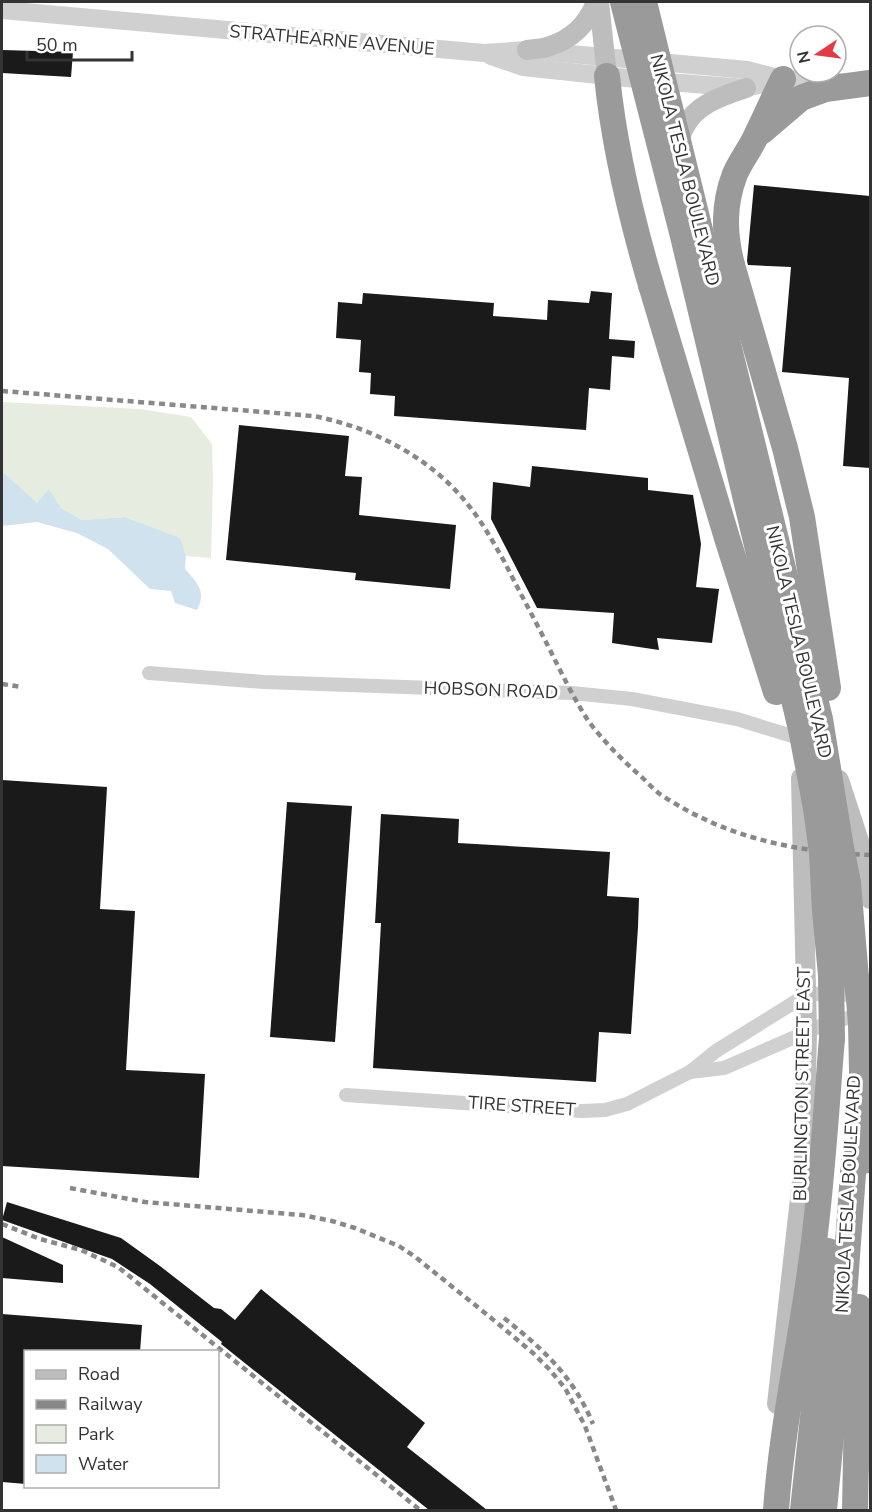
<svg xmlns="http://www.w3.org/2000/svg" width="872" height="1512" font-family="'Nunito Sans',sans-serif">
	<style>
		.green { fill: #e6ecdf }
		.water { fill: #cfe2ee }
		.building { fill: #1a1a1a }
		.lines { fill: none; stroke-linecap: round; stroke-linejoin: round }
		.minor { stroke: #d0d0d0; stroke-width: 14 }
		.tertiary { stroke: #d0d0d0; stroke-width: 18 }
		.secondary { stroke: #bdbdbd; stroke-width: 20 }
		.motorway { stroke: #9a9a9a; stroke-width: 26 }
		.rail { stroke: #888; stroke-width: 4.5; stroke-dasharray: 6 4.5; stroke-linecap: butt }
		.motorway-bridge { stroke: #9a9a9a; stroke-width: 26 }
		.labels { text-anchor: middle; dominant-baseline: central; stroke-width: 6; stroke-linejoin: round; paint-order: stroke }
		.street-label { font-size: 18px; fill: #333; stroke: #fff }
	</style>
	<rect width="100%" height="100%" fill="#fff"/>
	<!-- green -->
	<path class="green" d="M2,402l138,7 51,8 21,27 1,35 -2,79 -25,-2 -7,-18 -54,-21 -43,3 -21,-12 -12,-18 -12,13 -32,-28 -3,-1z"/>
	<!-- water -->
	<path class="water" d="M2,474h3l32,29 12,-14 12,19 21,12 43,-3 55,21 6,18 -1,13c12,14 22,22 12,41l-22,-7 -4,-12 -21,-2 -42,-40 -31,-16 -40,-11 -35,4z"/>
	<!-- building -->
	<g class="building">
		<path d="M2,50l71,2 -2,25 -69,-4z"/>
		<path d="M754,185l116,11v272l-27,-2 6,-88 -67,-6 9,-105 -43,-2 -1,-4z"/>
		<path d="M591,291l21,2 -3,46 26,2 -1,17 -22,-2 -2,34 -21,-2 -3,42 -192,-14 1,-20 -25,-2 1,-21 -12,-1 2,-32 -25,-2 2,-36 24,2 1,-11 131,10 -1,13 54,4 1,-20 41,3z"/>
		<path d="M239,425l110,11 -4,40 17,1 -3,38 97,10 -6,64 -95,-9 1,-7 -130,-13z"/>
		<path d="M532,466l116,12v12l45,5 8,49 -5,43 23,2 -7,54 -55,-5 2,12 -47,-7 2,-30 -77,-5 -46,-89 2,-37 37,5z"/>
		<path d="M2,780l105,7 -7,122 35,2 -9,159 79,4 -6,104 -197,-12z"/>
		<path d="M287,802l65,4 -17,236 -65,-5z"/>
		<path d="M381,814l78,5 -1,24 152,9 -3,44 32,2 -1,29 -7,107 -32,-2 -3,50 -223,-14 8,-145h-6z"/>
		<path d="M7,1202l114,36 39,28 54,42 7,1 14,11 26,-31 164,134 -18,24 80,63h-58l-208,-166 1,-2 -72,-58 -38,-25 -110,-39z"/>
		<path d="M2,1237l61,28v18l-61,-5z"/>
		<path d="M2,1314l140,11 -2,27h-114v132l-24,-2z"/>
	</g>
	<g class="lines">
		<!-- minor -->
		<g class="minor">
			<path d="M149,673l115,9 308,11 60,6 105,20 68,21"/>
			<path d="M690,1072l34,-4 101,-44 38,-10"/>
			<path d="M346,1095l236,16 23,-1 22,-6 63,-32 26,-21 90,-56 19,-2 23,2 15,4"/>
		</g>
		<!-- tertiary -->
		<g class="tertiary">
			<path d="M2,10l482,43 43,-3 220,20 36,9 53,2"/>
			<path d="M491,56l32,11 132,14 91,7 35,-8"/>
		</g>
		<!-- secondary -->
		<g class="secondary">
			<path d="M599,2l8,74"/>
			<path d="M527,50c7,-1 16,-1 23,-4 22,-7 38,-23 46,-44"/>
			<path d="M678,146c1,-7 3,-12 6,-18 12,-24 38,-32 62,-40"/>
			<path d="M839,780l21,64 10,55"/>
			<path d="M777,1404l27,-241 3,-131 -6,-254"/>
			<path d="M865,1463l5,-32"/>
		</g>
		<!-- motorway -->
		<g class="motorway">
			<path d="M607,76c7,71 24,141 44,209"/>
			<path d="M761,132l40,-34 24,-9 45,-6"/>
			<path d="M732,265c-8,-31 -9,-60 3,-91 6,-14 16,-26 22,-40 9,-18 17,-37 26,-55"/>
			<path d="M848,883l8,95"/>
			<path d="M776,1510c6,-85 25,-168 36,-253 10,-73 14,-146 20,-219"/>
			<path d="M803,1510l19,-176 6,-83"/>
			<path d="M824,1510l19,-199 11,-151"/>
			<path d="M855,1510l4,-203"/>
		</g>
		<!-- rail -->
		<g class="rail">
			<path d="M2,391l311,25c59,11 119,42 156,90 14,17 24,36 35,55 15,30 31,59 46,89 12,24 24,49 39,72 14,18 30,35 47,50 9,7 17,18 27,24 64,42 132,56 207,59"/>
			<path d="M2,684l20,3"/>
			<path d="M70,1188l75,14 157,13 30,6 23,7 44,18 15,10 76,61 43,36 16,16 16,19 20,38 31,84"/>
			<path d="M2,1224l38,15 41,11 37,17 302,243"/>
			<path d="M504,1318c40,32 69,58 89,106"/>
		</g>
		<!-- motorway-bridge -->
		<g class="motorway-bridge">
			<path d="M623,2l59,230 119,497 15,79 6,45 3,58 6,64 1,63"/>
			<path d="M644,2l176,717 20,123 8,41"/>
			<path d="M732,265l53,183 17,69 26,171"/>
			<path d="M651,285l76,253 49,154"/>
			<path d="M856,978l3,21 2,26 3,136"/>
		</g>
	</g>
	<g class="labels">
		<!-- street labels -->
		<g class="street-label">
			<text transform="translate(332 40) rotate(5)">STRATHEARNE AVENUE</text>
			<text transform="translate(685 170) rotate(76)">NIKOLA TESLA BOULEVARD</text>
			<text transform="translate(799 642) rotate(77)">NIKOLA TESLA BOULEVARD</text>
			<text transform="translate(491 690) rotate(2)">HOBSON ROAD</text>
			<text transform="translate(802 1084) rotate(-89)">BURLINGTON STREET EAST</text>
			<text transform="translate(522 1106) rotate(4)">TIRE STREET</text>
			<text transform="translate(848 1194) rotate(-87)">NIKOLA TESLA BOULEVARD</text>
		</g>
	</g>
	<!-- border -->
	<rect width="872" height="1512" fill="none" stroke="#333333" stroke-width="6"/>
	<!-- legend -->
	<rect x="24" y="1350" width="195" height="138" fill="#ffffff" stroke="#adadad" stroke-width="1.5"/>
	<rect x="36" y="1370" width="30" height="9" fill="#bdbdbd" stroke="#adadad" stroke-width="1.5"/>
	<text x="78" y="1380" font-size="18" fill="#333333">Road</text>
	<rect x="36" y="1400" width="30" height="9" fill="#888888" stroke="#adadad" stroke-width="1.5"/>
	<text x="78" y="1410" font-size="18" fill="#333333">Railway</text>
	<rect x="36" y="1425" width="30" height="18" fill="#e6ecdf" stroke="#adadad" stroke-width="1.5"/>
	<text x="78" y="1440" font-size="18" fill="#333333">Park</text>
	<rect x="36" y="1455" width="30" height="18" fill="#cfe2ee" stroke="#adadad" stroke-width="1.5"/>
	<text x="78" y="1470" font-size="18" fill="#333333">Water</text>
	<!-- north arrow -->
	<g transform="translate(818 54) rotate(257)"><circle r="28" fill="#ffffff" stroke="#adadad" stroke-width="1.5"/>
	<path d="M0-4.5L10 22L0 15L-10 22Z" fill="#e63946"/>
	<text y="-9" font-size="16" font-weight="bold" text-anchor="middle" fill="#333333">N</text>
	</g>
	<!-- scale -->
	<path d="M27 51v9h105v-9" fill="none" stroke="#333333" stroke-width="3"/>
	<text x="36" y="51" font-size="18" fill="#333333" stroke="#ffffff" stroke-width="4.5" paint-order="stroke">50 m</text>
</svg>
